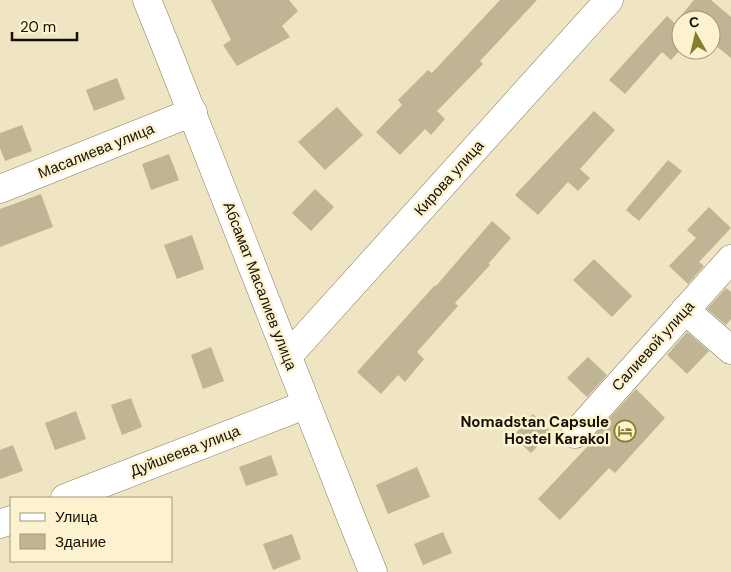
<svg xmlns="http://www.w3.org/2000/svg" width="731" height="572" font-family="'DM Sans',sans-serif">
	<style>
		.building { fill: #bfb493 }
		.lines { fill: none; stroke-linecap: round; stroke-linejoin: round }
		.minor-casing { stroke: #867c5c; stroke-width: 29 }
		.minor { stroke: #fff; stroke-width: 28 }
		.labels { text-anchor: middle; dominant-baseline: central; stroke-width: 5; stroke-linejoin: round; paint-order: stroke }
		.street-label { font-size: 15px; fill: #141005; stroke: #fdf2cf }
		.poi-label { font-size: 15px; font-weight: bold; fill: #141005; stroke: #fdf2cf; text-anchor: end }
	</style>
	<rect width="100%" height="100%" fill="#f0e5c2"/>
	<!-- building -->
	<g class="building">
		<path d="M211,0h78l9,11 -16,15 8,11 -53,29 -14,-21 8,-5z"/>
		<path d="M500,0h37l-57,61 3,3 -46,47 8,8 -14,16 -6,-6 -25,26 -24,-23 26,-27 -4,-5 30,-30 4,3z"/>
		<path d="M694,0h17l20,17v41l-20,-16v-22h-27l-4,-3z"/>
		<path d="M667,16l14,13v20l-10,11 -9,-8 -37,42 -16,-14z"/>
		<path d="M117,78l8,21 -31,12 -8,-21z"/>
		<path d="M337,107l26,28 -38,35 -27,-28z"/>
		<path d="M594,111l21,19 -35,39 10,9 -12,13 -10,-9 -30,33 -23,-20z"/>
		<path d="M22,125l10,26 -27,10 -5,-13v-15z"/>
		<path d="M169,154l10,26 -28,10 -9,-26z"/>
		<path d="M668,160l14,11 -43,50 -13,-11z"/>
		<path d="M315,189l19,18 -23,24 -19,-18z"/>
		<path d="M41,194l12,33 -53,20v-38z"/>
		<path d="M709,207l22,21 -32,34 5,4 -16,18 -19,-18 27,-28 -9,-8z"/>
		<path d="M492,221l19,17 -22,25 1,2 -35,38 3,3 -41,46 7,7 -19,23 -7,-7 -17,19 -24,-22 78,-87 1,1z"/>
		<path d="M192,235l12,34 -27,10 -13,-34z"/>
		<path d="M594,259l38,37 -20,21 -39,-37z"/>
		<path d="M726,288l5,4v27l-5,6 -19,-16z"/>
		<path d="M687,332l22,19 -22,23 -20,-19z"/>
		<path d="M211,347l13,34 -21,8 -12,-34z"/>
		<path d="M588,357l19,18 -20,22 -20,-19z"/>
		<path d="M636,389l29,29 -50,55 -6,-5 -49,52 -22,-21 49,-52 -2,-2z"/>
		<path d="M131,398l11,29 -20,8 -11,-30z"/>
		<path d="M76,411l10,28 -31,11 -10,-27z"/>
		<path d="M533,414l18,18 -20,21 -18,-17z"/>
		<path d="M13,445l10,26 -23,8v-29z"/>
		<path d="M271,455l7,20 -32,11 -7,-19z"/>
		<path d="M417,467l13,30 -42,17 -12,-29z"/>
		<path d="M443,532l9,21 -29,12 -9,-21z"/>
		<path d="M292,534l9,25 -28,11 -10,-26z"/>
	</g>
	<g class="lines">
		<!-- minor casing -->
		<g class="minor-casing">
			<g id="minor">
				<path d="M147,0c77,190 149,382 226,572"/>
				<path d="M0,189l193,-77"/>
				<path d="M685,310l46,40"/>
				<path d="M288,356l321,-356"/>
				<path d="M575,434l156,-175"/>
				<path d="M65,498l240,-93"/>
				<path d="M0,524l11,-4"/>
			</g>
		</g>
		<!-- minor -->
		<use href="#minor" class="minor"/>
	</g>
	<!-- icons -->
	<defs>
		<g id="hotel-ring" transform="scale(1.125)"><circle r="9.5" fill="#fdf2cf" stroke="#82812a" stroke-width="1.5"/><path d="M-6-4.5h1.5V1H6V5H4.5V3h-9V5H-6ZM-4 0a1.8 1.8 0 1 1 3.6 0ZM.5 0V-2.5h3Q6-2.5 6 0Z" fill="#82812a"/></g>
	</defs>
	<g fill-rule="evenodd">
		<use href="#hotel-ring" x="625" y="431"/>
	</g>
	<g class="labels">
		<!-- street labels -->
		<g class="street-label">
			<text transform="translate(96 151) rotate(-22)">Масалиева улица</text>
			<text transform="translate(449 178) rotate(-48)">Кирова улица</text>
			<text transform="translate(260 286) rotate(69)">Абсамат Масалиев улица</text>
			<text transform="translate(653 346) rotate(-48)">Салиевой улица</text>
			<text transform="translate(185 451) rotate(-21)">Дуйшеева улица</text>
		</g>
		<!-- poi labels -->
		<g class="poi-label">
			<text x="609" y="422">Nomadstan Capsule<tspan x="609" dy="17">Hostel Karakol</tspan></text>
		</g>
	</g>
	<!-- legend -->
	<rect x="10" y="497" width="162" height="65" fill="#fdf2cf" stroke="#a0987e"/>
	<rect x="20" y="513" width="25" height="8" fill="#ffffff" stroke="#a0987e"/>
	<text x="55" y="522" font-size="15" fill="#141005">Улица</text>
	<rect x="20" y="534" width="25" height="15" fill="#bfb493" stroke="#a0987e"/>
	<text x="55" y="547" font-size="15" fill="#141005">Здание</text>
	<!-- north arrow -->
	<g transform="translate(696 35) rotate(352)"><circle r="24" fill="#fdf2cf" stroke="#a0987e"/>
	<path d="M0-4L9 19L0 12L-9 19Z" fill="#82812a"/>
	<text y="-8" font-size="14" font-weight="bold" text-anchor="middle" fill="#141005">С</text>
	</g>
	<!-- scale -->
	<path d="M12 32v8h65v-8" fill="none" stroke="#141005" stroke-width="2.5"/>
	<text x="20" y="32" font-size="15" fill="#141005" stroke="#fdf2cf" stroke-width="4" paint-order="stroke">20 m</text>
</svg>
